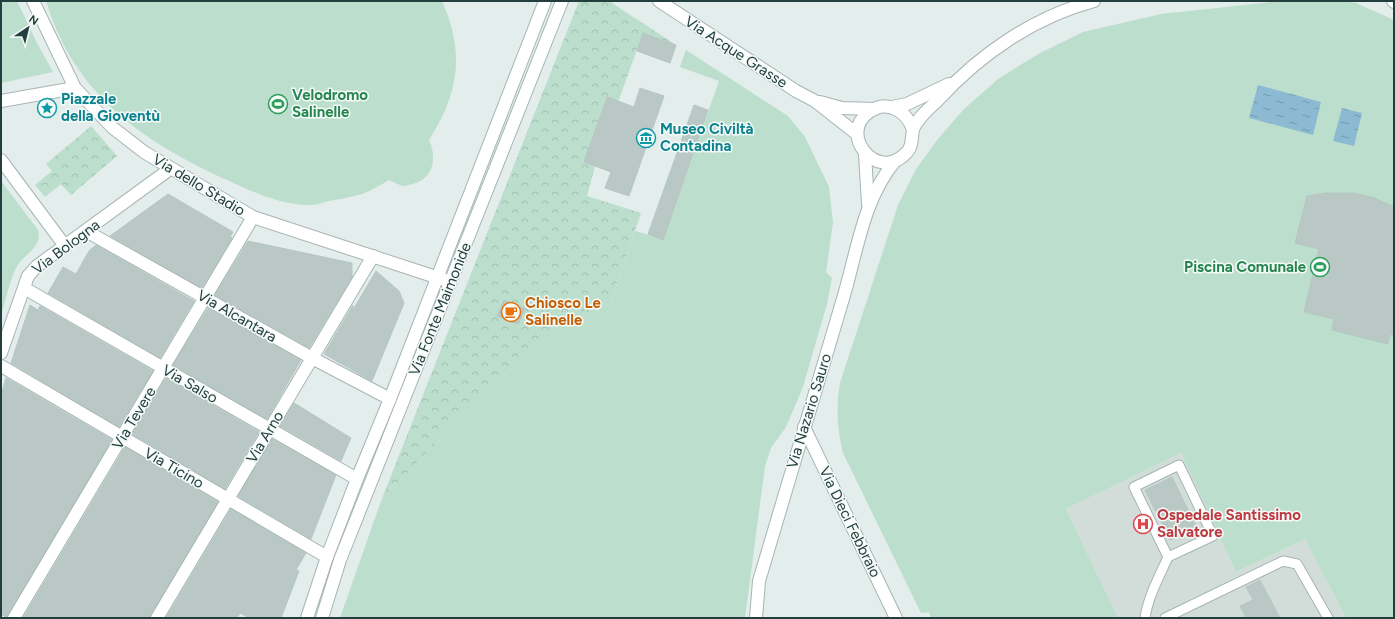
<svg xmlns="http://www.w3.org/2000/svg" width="1395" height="619" font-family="Figtree,sans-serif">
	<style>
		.built { fill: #d2ddda }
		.grass { fill: #bcdecc }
		.park { fill: url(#park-crowns) }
		.water { fill: url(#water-ripples) }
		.building { fill: #b9c8c4; stroke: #b6c7c3 }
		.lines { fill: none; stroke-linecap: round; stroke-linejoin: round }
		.service-casing { stroke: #a6b5b3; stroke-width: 11 }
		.minor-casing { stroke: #a6b5b3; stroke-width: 14 }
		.tertiary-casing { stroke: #a6b5b3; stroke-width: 14 }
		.service { stroke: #fff; stroke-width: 9 }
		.minor { stroke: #fff; stroke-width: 12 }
		.tertiary { stroke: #fff; stroke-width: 12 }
		.labels { text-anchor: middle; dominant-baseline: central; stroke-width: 3; stroke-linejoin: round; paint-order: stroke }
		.street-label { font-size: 15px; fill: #233f3d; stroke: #f4faf8 }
		.leisure-label { font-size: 15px; font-weight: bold; fill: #27864d; stroke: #f4faf8; text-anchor: start }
		.culture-label { font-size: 15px; font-weight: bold; fill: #0d838f; stroke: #f4faf8; text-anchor: start }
		.food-label { font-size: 15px; font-weight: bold; fill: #c56008; stroke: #f4faf8; text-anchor: start }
		.health-label { font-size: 15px; font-weight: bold; fill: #be3a42; stroke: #f4faf8; text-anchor: start }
	</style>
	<defs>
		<pattern id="park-crowns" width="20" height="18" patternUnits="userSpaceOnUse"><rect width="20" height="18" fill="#bcdecc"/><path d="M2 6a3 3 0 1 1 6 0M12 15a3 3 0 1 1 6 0" fill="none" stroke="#a1c0b0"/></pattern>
		<pattern id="water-ripples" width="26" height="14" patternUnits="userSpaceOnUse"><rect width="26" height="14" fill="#8bbad2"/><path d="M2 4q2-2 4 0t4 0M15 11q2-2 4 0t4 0" fill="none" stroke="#7199ac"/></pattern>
	</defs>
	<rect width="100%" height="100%" fill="#e3edeb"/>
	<!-- built -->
	<path class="built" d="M1181,453l55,119 69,-33 41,79h-228l-52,-109z"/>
	<!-- grass -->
	<g class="grass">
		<path d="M1,1h16l20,42 16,29 -52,11z"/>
		<path d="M46,1h396c23,52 17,92 -13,139 8,17 5,38 -16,44 -2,0 -6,2 -9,2 -5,-1 -10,-4 -15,-6 -9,5 -18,11 -27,14 -10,3 -22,5 -33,7 -5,1 -12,4 -17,4 -29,1 -59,-13 -85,-25 -84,-38 -153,-86 -181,-179z"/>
		<path d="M1281,1h60l15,2 38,17v598h-48l-41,-79 -69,33 -55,-119 -115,56 52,109h-187l-2,-6 -8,1 -78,-160c-6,-24 -7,-45 -3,-70l58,-178 18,-36 22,-30 26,-30 34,-30 42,-26 43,-21 78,-18z"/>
		<path d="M686,50l102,66 17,21 24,50 4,36 -7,49 6,6 -5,26 -24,83 -17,40 -15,21 -6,18 -20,152h-405l41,-117 88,-93 71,-66 36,-22 34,-16 25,-73 28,8 56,-158 -39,-14z"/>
		<path d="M1,181l37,49c5,18 -15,24 -22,38 -7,14 -10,32 -15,47z"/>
	</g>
	<!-- park -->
	<g class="park">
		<path d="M579,1h30l67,44 -33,-12 -25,69 -12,-4 -22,64 11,4 -8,30 54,17 -31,91 -34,16 -36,22 -71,66 -88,93z"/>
		<path d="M91,126l26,30 -46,39 -10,-11 -16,13 -10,-12 17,-14 -6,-7z"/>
	</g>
	<!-- water -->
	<g class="water">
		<path d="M1258,85l63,17 -8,33 -64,-17z"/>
		<path d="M1342,108l20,5 -8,33 -21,-5z"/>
	</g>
	<!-- building -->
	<g class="building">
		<path d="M643,33l33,12 -6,18 -33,-12z"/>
		<path d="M640,88l24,8 -35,100 -24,-8 6,-16 -27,-10 23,-65 27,10z"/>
		<path d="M694,105l14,5 -45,130 -15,-6z"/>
		<path d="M1326,193h27l22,5 19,9v128l-4,-1 -2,10 -56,-14 2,-11 -30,-7 15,-63 -24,-6 12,-47z"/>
		<path d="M168,194l65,38 -3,5 2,1 -30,50 -92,-52z"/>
		<path d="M248,241l104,22v14l-43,71 -94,-53z"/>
		<path d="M96,245l98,56 -34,57 -112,-65 15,-26 13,7 13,-23z"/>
		<path d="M376,271l23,20 5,12 -32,78 -48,-27 29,-49v5z"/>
		<path d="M504,300l21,9 -7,15 -21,-8z"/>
		<path d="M30,305l8,5 2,-4 113,65 -34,56 -108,-64z"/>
		<path d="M208,308l93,52 -34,59 -94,-54z"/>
		<path d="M6,378l106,62 -105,178 -6,-4v-218z"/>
		<path d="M166,378l93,54 -34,57 -93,-55z"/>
		<path d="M294,403l57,35 -10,23 -61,-35z"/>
		<path d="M272,439l64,36 -25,64 -73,-43z"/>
		<path d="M125,447l93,55 -68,116h-127z"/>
		<path d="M1172,477l25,51 -27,12 -25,-50z"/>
		<path d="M231,509l75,44 -10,17 3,1 -18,47h-32l-9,-5 -3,5h-71z"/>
		<path d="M1260,580l20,38h-34l-6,-12 13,-6 -7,-13z"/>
	</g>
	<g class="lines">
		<!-- service casing -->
		<g class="service-casing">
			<g id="service">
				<path d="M1179,465l34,71 -45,21 -34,-70z"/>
				<path d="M1145,618c3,-21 14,-41 23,-61"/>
				<path d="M1165,618l118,-57 14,3 31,54"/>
			</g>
		</g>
		<!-- minor casing -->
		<g class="minor-casing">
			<g id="minor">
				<path d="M33,1l42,87 38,40 31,24 109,65 195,64"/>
				<path d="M1,101l74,-13"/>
				<path d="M1,160l64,86"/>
				<path d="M86,231l226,127 78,41"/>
				<path d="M24,288l333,191"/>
				<path d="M1,353l27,-77 9,-10 133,-97"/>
				<path d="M1,366l326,191"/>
				<path d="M804,427l92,191"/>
				<path d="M14,618l239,-401"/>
				<path d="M157,618l216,-362"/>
			</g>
		</g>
		<!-- tertiary casing -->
		<g class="tertiary-casing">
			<g id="tertiary">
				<path d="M659,1l137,90 19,10 42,33"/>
				<path d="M1393,1l1,1"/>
				<path d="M820,102l22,6 33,1"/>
				<path d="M892,107l15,-3 42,-20"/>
				<path d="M913,130c-6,-19 -26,-31 -44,-18 -31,22 7,69 35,43 9,-7 7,-15 9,-25 3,-11 17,-22 25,-30 42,-46 96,-83 156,-99"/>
				<path d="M865,154l3,50"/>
				<path d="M307,618l20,-61 30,-78 33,-80 155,-398"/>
				<path d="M322,618l18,-58 222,-559"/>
				<path d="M756,618l3,-37c27,-93 55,-186 83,-279 15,-48 20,-101 53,-141"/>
			</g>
		</g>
		<!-- service -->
		<use href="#service" class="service"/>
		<!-- minor -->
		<use href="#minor" class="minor"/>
		<!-- tertiary -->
		<use href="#tertiary" class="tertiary"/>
	</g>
	<!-- icons -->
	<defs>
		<g id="stadium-ring" transform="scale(1)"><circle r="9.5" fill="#f4faf8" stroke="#2e9e5b" stroke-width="1.5"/><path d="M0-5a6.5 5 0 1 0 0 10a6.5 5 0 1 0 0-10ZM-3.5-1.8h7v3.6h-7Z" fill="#2e9e5b"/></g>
		<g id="sight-ring" transform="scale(1)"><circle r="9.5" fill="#f4faf8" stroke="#0f9aa8" stroke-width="1.5"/><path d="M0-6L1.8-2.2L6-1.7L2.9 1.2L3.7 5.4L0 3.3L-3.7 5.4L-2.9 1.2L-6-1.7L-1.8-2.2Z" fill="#0f9aa8"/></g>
		<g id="museum-ring" transform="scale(1)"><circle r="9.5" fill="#f4faf8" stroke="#0f9aa8" stroke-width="1.5"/><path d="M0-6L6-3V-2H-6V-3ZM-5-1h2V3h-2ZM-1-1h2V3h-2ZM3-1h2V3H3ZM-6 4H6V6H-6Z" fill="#0f9aa8"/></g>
		<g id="cafe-ring" transform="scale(1)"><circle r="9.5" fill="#f4faf8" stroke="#e8710a" stroke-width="1.5"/><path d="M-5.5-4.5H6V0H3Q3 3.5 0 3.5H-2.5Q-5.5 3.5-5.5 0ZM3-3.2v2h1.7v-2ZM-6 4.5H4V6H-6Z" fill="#e8710a"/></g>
		<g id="hospital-ring" transform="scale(1)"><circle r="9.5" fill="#f4faf8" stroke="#e0444e" stroke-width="1.5"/><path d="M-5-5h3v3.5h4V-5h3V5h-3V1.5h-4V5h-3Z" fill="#e0444e"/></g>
	</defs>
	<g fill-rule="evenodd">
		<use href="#stadium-ring" x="278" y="104"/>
		<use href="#sight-ring" x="47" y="108"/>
		<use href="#museum-ring" x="646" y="138"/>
		<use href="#stadium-ring" x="1320" y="267"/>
		<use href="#cafe-ring" x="511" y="312"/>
		<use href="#hospital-ring" x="1143" y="524"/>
	</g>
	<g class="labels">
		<!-- street labels -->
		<g class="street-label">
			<text transform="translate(736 52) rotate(33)">Via Acque Grasse</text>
			<text transform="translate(199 185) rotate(31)">Via dello Stadio</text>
			<text transform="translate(66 247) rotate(-37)">Via Bologna</text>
			<text transform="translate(440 309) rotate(-68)">Via Fonte Maimonide</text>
			<text transform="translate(237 316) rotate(30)">Via Alcantara</text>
			<text transform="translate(190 384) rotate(30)">Via Salso</text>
			<text transform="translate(809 411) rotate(-73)">Via Nazario Sauro</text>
			<text transform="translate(134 418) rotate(-59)">Via Tevere</text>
			<text transform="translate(265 437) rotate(-59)">Via Arno</text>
			<text transform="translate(174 468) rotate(30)">Via Ticino</text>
			<text transform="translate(850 522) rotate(64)">Via Dieci Febbraio</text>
		</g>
		<!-- leisure labels -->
		<g class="leisure-label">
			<text x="292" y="95">Velodromo<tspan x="292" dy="17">Salinelle</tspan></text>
			<text x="1306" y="267" text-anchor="end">Piscina Comunale</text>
		</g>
		<!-- culture labels -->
		<g class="culture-label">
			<text x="61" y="99">Piazzale<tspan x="61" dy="17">della Gioventù</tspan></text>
			<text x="660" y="129">Museo Civiltà<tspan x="660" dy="17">Contadina</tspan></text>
		</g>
		<!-- food labels -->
		<g class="food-label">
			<text x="525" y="303">Chiosco Le<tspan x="525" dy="17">Salinelle</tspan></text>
		</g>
		<!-- health labels -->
		<g class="health-label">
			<text x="1157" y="515">Ospedale Santissimo<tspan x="1157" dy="17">Salvatore</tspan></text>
		</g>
	</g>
	<!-- border -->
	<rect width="1395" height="619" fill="none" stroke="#233f3d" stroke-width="4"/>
	<!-- north arrow -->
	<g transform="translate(28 28) rotate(35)" stroke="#f4faf8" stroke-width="3" paint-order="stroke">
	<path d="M0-3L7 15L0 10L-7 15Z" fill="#233f3d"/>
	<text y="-6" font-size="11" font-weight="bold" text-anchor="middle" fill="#233f3d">N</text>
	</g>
</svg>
